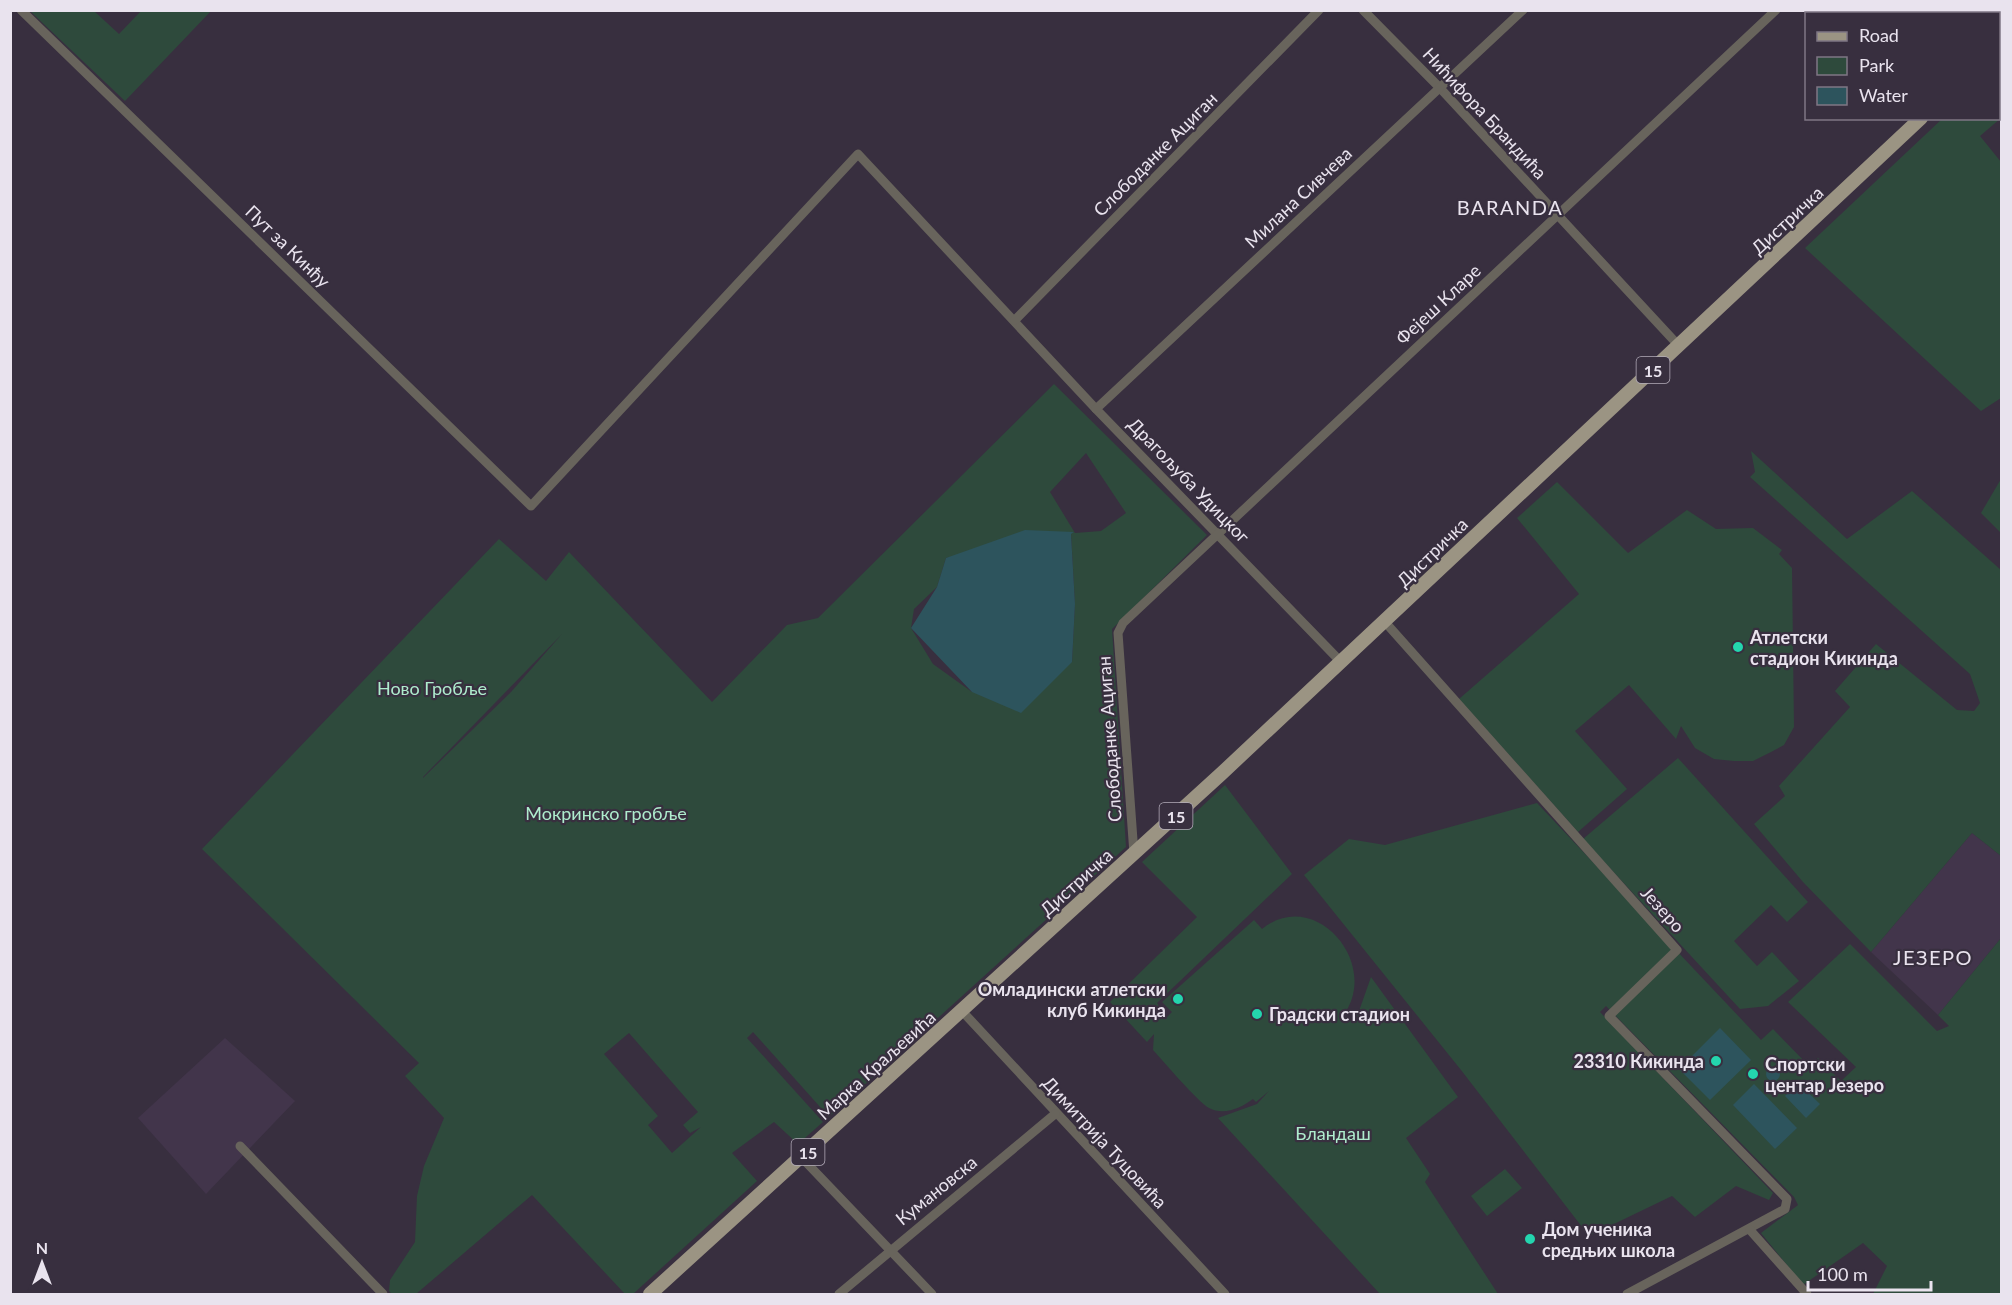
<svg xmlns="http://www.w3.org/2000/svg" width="2012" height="1305" font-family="Lato,sans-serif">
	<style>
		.built { fill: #42354b }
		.green { fill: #2e4a3c; fill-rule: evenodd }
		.water { fill: #2d545d }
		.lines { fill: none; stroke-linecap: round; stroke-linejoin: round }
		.minor { stroke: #68645c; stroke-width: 9 }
		.primary { stroke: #9b9483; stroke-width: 14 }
		.poi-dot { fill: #24d5ae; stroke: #382f3f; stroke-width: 2 }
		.labels { text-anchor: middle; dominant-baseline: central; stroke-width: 4.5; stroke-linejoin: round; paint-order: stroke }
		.shield { fill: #382f3f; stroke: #b4adba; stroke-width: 1.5 }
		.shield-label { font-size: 16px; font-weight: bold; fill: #e9e3ee }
		.street-label { font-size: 18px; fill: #e9e3ee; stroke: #382f3f }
		.poi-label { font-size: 18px; font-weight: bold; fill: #e9e3ee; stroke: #382f3f; text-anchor: start }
		.park-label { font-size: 18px; fill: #aeeccd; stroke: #382f3f }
		.neighbourhood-label { font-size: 20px; letter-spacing: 1.5px; fill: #e9e3ee; stroke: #382f3f }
	</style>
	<rect width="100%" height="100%" fill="#382f3f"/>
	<!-- built -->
	<g class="built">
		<path d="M1972,833l29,23v82l-63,77 -67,-63z"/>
		<path d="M225,1038l70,63 -89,93 -68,-76z"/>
	</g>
	<!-- green -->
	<g class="green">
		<path d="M30,11h64l25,23 22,-23h70l-86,90z"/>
		<path d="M2001,62v56l-21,18 21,26v236l-20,13 -176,-163 137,-129 56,-1 1,-53z"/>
		<path d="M1054,384l153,151 -95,94 14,218 -297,270 -76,-85 -6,6 76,84 -25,22 -24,-22 -42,31 25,28 -124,113h-8l-93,-99 -116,99h-24l-3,-3 1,-11 25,-38 2,-46 7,-30 20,-48 -39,-42 14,-13 -217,-214 297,-310 47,42 23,-29 143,150 75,-77 31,-7zM1086,453l40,60 -25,18 -26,2 -25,-41zM1074,532l-3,1 4,71 -3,58 -100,30 -39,-28 -22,-36 3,-19 23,-22 9,-29zM562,634l-51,58 -88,86v-1zM629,1033l69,79 -15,13 7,8 11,-6 -29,26 -24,-28 10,-9 -54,-62z"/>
		<path d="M1751,451l96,88 65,-48 89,79v286l-29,-23 -101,119 -68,-70 -49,-58 31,-28 -6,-10 71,-79 -15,-16 41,-47 81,66 17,1 6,-8 -10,-29 -220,-197 5,-5z"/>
		<path d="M2001,479v54l-20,-20z"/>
		<path d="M1557,482l71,71 59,-43 29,19 37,-1 29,22 -3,4 13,14 2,159 -10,18 -13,7 -18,9h-19l-20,-2 -19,-11 -14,-22 -5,13 -47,-54 -54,46 52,58 -49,43 -119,-133 120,-105 -62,-76z"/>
		<path d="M1678,758l130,144 -21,20 -16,-17 -37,36 23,25 15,-14 27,29 -31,25 -28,3 -157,-170z"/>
		<path d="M1225,785l67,89 -135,129 10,14 5,-5 -10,-10 92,-82 8,9c52,-43 120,34 81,87l4,5 12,-10 12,-34 87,120 -52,41 24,36 -5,8 73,112h-118l-162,-176 39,-14 12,-13 -13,11 -3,-3c-12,9 -29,17 -44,9 -11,-6 -45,-46 -56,-58l1,-16 -7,8 -37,-40 87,-85 -55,-55z"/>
		<path d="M1537,803l224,237 12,-11 36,37 9,-8 23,23 15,-14 -68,-65 62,-58 87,87 12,-5 -11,-11 63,-77v356h-128l14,-28 -24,-23 -60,42 -42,-52 37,-28 -4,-8 -188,-191 -6,6 173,181 -4,7 -33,-14 -41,31 -23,-21 -83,40 -128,-166 -157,-195 45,-36 36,6z"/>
		<path d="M1505,1169l17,19 -35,28 -16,-20z"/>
	</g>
	<!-- water -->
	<g class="water">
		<path d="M1025,530l49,2 -3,2 4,70 -3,58 -51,51 -49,-21 -61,-64 26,-41 9,-29z"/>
		<path d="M1720,1028l31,32 -41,40 -31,-31z"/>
		<circle cx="1773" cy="1074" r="7"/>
		<path d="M1798,1083l22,21 -14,14 -21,-22z"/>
		<path d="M1754,1084l43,44 -22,21 -42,-44z"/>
	</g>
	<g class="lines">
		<!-- minor -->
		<g class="minor">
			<path d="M21,10l510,496 327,-352 238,255 245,253"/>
			<path d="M1363,10l76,77 240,259"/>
			<path d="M1015,320l304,-310"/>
			<path d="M1096,409l427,-399"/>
			<path d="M1385,622l292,328 -68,66 178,183 -2,10 -158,85"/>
			<path d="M1134,854l-16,-221 5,-10 653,-613"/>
			<path d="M962,1011l263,283"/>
			<path d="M240,1146l143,148"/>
			<path d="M802,1158l130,136"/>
			<path d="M1750,1230l57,64"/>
			<path d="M839,1294l216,-180"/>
		</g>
		<!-- primary -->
		<g class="primary">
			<path d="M1998,46l4,-2"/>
			<path d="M650,1294l571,-520 700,-656"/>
		</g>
	</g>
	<!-- markers -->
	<g class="poi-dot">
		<circle cx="1738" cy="647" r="6"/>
		<circle cx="1178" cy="999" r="6"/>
		<circle cx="1257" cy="1014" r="6"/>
		<circle cx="1716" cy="1061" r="6"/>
		<circle cx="1753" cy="1074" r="6"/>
		<circle cx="1530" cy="1239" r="6"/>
	</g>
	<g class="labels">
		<!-- shield labels -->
		<g class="shield">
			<rect x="1636.5" y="357" width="33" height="26" rx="4.5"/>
			<rect x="1159.5" y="803" width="33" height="26" rx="4.5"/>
			<rect x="791.5" y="1139" width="33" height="26" rx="4.5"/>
		</g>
		<g class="shield-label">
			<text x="1653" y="370">15</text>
			<text x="1176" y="816">15</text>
			<text x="808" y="1152">15</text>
		</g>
		<!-- street labels -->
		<g class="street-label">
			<text transform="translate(1485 113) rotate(47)">Нићифора Брандића</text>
			<text transform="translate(1155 154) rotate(-45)">Слободанке Ациган</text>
			<text transform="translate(1298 197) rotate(-43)">Милана Сивчева</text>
			<text transform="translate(1787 220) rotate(-43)">Дистричка</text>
			<text transform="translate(288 246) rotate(44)">Пут за Кинђу</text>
			<text transform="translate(1438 304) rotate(-43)">Фејеш Кларе</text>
			<text transform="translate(1189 480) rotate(46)">Драгољуба Удицког</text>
			<text transform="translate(1432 552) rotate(-44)">Дистричка</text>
			<text transform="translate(1109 739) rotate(-94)">Слободанке Ациган</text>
			<text transform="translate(1076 882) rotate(-42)">Дистричка</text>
			<text transform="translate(1663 909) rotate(48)">Језеро</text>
			<text transform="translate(876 1065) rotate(-42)">Марка Краљевића</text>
			<text transform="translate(1105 1142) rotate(47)">Димитрија Туцовића</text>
			<text transform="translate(936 1190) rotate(-39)">Кумановска</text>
		</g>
		<!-- poi labels -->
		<g class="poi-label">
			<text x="1750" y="637">Атлетски<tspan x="1750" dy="21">стадион Кикинда</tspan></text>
			<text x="1166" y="989" text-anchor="end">Омладински атлетски<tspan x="1166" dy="21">клуб Кикинда</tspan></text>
			<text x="1269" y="1014">Градски стадион</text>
			<text x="1704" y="1061" text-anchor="end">23310 Кикинда</text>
			<text x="1765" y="1064">Спортски<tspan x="1765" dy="21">центар Језеро</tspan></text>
			<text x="1542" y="1229">Дом ученика<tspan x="1542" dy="21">средњих школа</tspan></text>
		</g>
		<!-- park labels -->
		<g class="park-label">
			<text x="432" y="688">Ново Гробље</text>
			<text x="606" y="813">Мокринско гробље</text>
			<text x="1333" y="1133">Бландаш</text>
		</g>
		<!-- neighbourhood labels -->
		<g class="neighbourhood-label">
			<text x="1510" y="207">BARANDA</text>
			<text x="1933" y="957">ЈЕЗЕРО</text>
		</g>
	</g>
	<!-- border -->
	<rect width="2012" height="1305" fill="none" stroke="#e9e3ee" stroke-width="24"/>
	<!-- legend -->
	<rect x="1805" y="12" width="195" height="108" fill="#382f3f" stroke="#7f7785" stroke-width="1.5"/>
	<rect x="1817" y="32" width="30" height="9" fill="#9b9483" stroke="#7f7785" stroke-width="1.5"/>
	<text x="1859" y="42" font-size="18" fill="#e9e3ee">Road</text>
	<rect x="1817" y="57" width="30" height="18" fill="#2e4a3c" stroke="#7f7785" stroke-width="1.5"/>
	<text x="1859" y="72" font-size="18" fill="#e9e3ee">Park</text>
	<rect x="1817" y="87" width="30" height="18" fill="#2d545d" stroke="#7f7785" stroke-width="1.5"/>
	<text x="1859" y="102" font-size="18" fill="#e9e3ee">Water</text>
	<!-- north arrow -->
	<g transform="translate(42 1263)" stroke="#382f3f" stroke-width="4.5" paint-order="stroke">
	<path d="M0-4.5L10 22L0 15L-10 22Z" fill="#e9e3ee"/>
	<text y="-9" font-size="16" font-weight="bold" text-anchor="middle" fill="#e9e3ee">N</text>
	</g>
	<!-- scale -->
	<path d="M1808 1281v9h123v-9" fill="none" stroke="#e9e3ee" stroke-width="3"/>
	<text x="1817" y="1281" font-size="18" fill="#e9e3ee" stroke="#382f3f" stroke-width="4.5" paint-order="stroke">100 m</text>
</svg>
